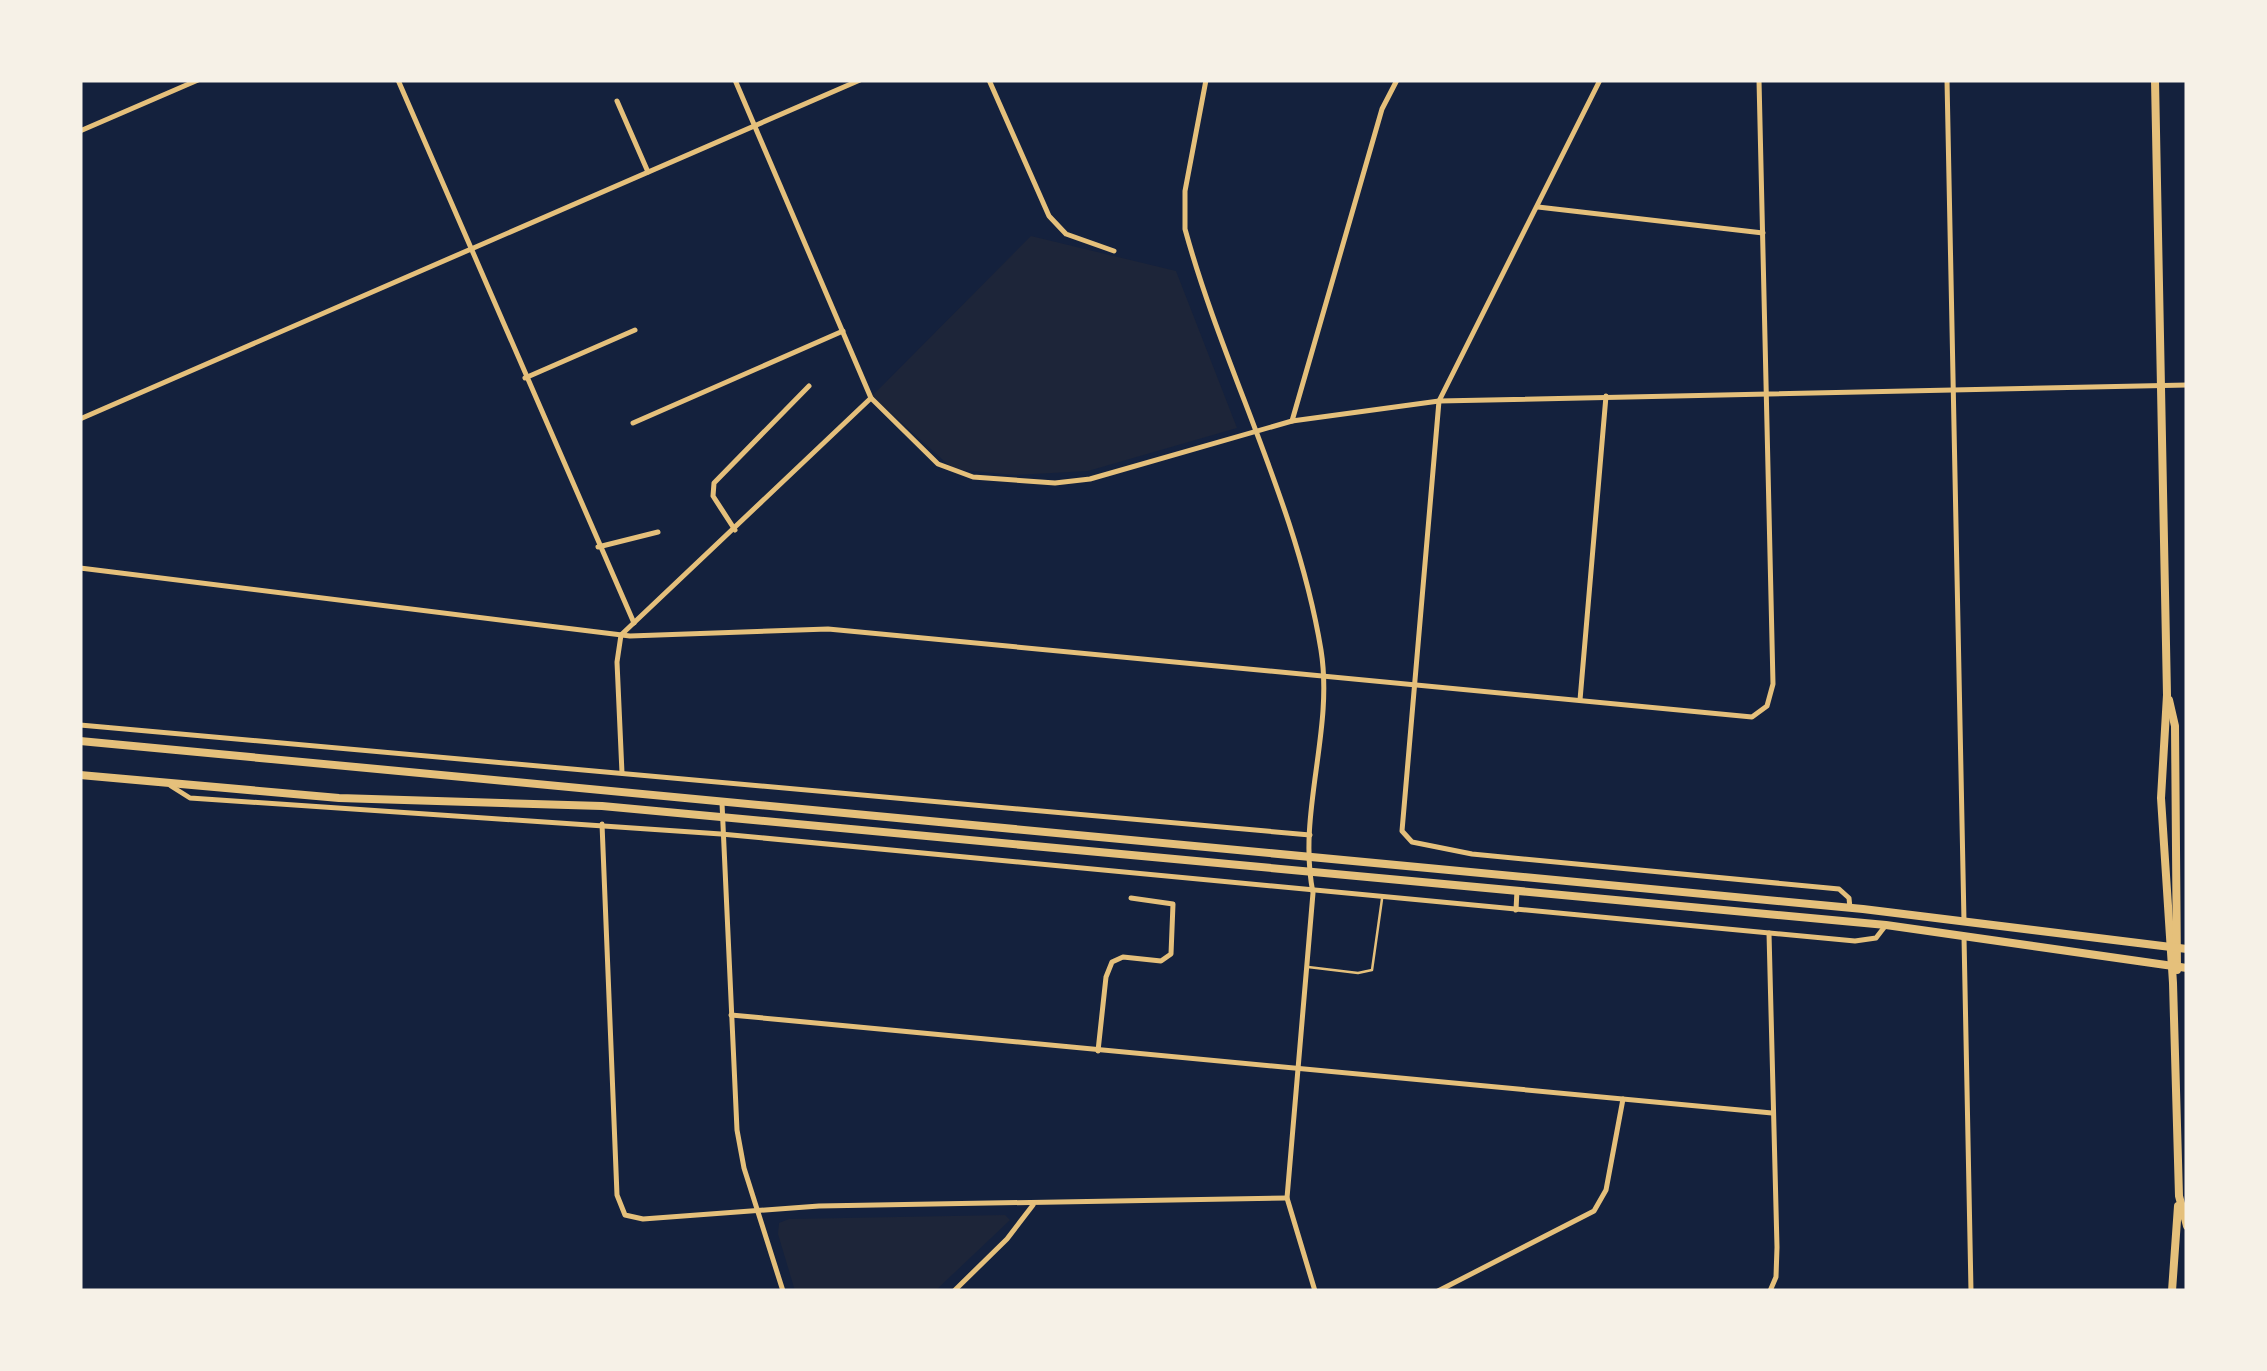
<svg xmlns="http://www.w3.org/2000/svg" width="2267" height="1371" font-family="Spectral,serif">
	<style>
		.green { fill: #1d2539 }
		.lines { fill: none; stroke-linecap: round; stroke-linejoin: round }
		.service { stroke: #e5c07b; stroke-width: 2.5 }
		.minor { stroke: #e5c07b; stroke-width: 5 }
		.secondary { stroke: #e5c07b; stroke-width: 8 }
		.primary { stroke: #e5c07b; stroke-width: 8 }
	</style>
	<rect width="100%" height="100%" fill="#14213d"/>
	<!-- green -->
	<g class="green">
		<path d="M1031,236l145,35 61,157 -149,43 -74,4 -61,-6 -81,-73z"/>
		<path d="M1005,1215l5,5 -75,71h-140l-17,-57 1,-11 10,-4z"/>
	</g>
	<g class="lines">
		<!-- service -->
		<path class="service" d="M1308,967l50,6 14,-3 10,-71"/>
		<!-- minor -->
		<g class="minor">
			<path d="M398,80l236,543"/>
			<path d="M735,80l136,318 67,66 35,13 82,6 35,-4 202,-58 147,-20 748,-16"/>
			<path d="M989,80l60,136 17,18 48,17"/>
			<path d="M1206,80l-21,111v38c39,142 112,275 136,421 13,81 -24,163 -8,243l-26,305 28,93"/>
			<path d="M1600,80l-161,321 -37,430 10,11 60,12 367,35 10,9 1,10"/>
			<path d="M1947,80l17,841"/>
			<path d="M617,101l31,71"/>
			<path d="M80,131l118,-51"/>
			<path d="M1538,207l225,26"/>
			<path d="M525,378l110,-48"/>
			<path d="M80,419l780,-339"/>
			<path d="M1292,421l90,-312 15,-29"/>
			<path d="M633,423l210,-92"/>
			<path d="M735,530l-22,-34 1,-13 95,-97"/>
			<path d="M598,547l60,-15"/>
			<path d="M80,568l550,68 198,-7 924,88 15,-11 6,-22 -14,-604"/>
			<path d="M621,635l250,-237"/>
			<path d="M621,635l-4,27 5,111"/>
			<path d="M1580,700l26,-304"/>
			<path d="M80,725l1230,110"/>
			<path d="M171,786l19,12 531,36 1134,107 21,-3 10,-13"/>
			<path d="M722,803l15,327 7,38 39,123"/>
			<path d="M602,824l15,371 8,20 18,4 176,-13 468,-8"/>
			<path d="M1516,910l1,-20"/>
			<path d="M1769,933l8,314 -1,30 -6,14"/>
			<path d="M1964,937l7,354"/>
			<path d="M731,1015l1041,98"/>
			<path d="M1098,1051l8,-74 6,-15 11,-5 38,4 10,-7 2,-50 -42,-6"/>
			<path d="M954,1291l53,-52 26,-34"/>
			<path d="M1438,1291l156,-80 12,-21 17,-91"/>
		</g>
		<!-- secondary -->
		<g class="secondary">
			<path d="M2155,80l12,615 -6,103 12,185 6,213 8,30"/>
			<path d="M2169,700l6,26 2,244"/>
			<path d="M2172,1291l6,-85"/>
		</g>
		<!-- primary -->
		<g class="primary">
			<path d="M80,741l1783,168 324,40"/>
			<path d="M80,775l259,23 263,8 1284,119 301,43"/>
		</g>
	</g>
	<!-- border -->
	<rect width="2267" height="1371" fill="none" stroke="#f6f1e7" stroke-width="165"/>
</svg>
